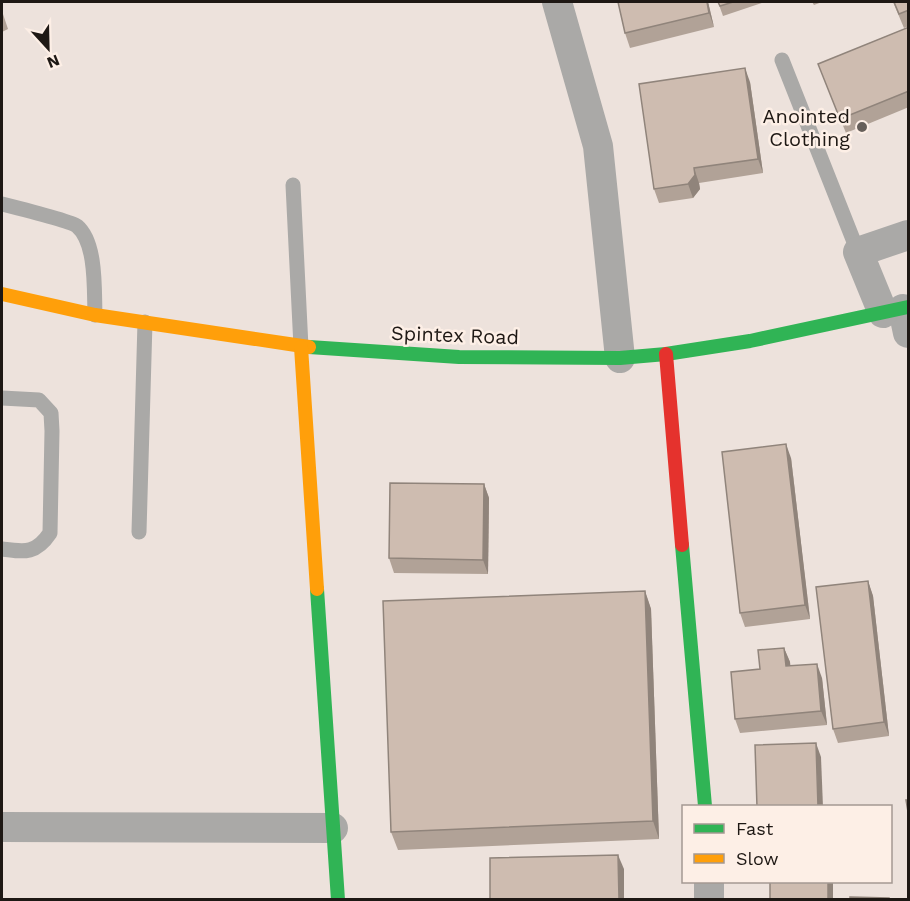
<svg xmlns="http://www.w3.org/2000/svg" width="910" height="901" font-family="'Work Sans',sans-serif">
	<style>
		.lines { fill: none; stroke-linecap: round; stroke-linejoin: round }
		.lane { stroke: #aaa9a7; stroke-width: 15 }
		.street { stroke: #aaa9a7; stroke-width: 30 }
		.fast { stroke: #30b455; stroke-width: 14 }
		.slow { stroke: #ff9f0a; stroke-width: 14 }
		.jam { stroke: #e5322d; stroke-width: 14 }
		.wall { fill: #b1a297 }
		.shaded-wall { fill: #90847b }
		.building { fill: #cebcb0; stroke: #90847b; stroke-width: 1.5 }
		.poi-dot { fill: #665f5a; stroke: #fdefe6; stroke-width: 2 }
		.labels { text-anchor: middle; dominant-baseline: central; stroke-width: 5; stroke-linejoin: round; paint-order: stroke }
		.poi-label { font-size: 20px; fill: #1e1814; stroke: #fdefe6; text-anchor: end }
		.street-label { font-size: 20px; fill: #1e1814; stroke: #fdefe6 }
	</style>
	<rect width="100%" height="100%" fill="#ede2dc"/>
	<g class="lines">
		<!-- lane -->
		<g class="lane">
			<path d="M782,60l76,192"/>
			<path d="M293,185l8,162"/>
			<path d="M2,204c12,3 68,17 75,22 20,17 17,65 18,89"/>
			<path d="M2,398l37,2 12,13 1,18 -2,102c-14,21 -25,19 -48,16"/>
			<path d="M139,532l6,-210"/>
		</g>
		<!-- street -->
		<g class="street">
			<path d="M557,2l41,144 22,212"/>
			<path d="M903,309l5,24"/>
			<path d="M883,313l-25,-61 50,-17"/>
			<path d="M2,827l331,1"/>
			<path d="M709,882v18"/>
		</g>
		<!-- fast -->
		<g class="fast">
			<path d="M309,347l150,10 161,1 46,-4 84,-13 158,-34"/>
			<path d="M682,545l23,261"/>
			<path d="M317,589l21,311"/>
		</g>
		<!-- slow -->
		<g class="slow">
			<path d="M2,294l93,21 214,32"/>
			<path d="M301,347l16,242"/>
		</g>
		<!-- jam -->
		<path class="jam" d="M666,354l16,191"/>
	</g>
	<!-- wall -->
	<g class="wall">
		<path d="M708,2l6,25 -84,21 -5,-15z"/>
		<path d="M718,2h47l-42,14z"/>
		<path d="M812,2h10l-8,3z"/>
		<path d="M893,2h16v24l-5,2z"/>
		<path d="M2,11l6,18 -6,3z"/>
		<path d="M909,27v80l-63,26 -28,-69z"/>
		<path d="M750,82l13,91 -64,10 1,6 -7,9 -34,5 -5,-14z"/>
		<path d="M791,458l19,161 -65,8 -5,-14z"/>
		<path d="M484,484l5,14 -1,76 -94,-1 -5,-15z"/>
		<path d="M868,581l5,15 16,140 -51,7 -5,-14z"/>
		<path d="M645,591l6,18 8,230 -261,11 -7,-18z"/>
		<path d="M784,648l6,14v4l32,12 5,47 -87,8 -5,-14 25,-50z"/>
	</g>
	<!-- shaded-wall -->
	<g class="shaded-wall">
		<path d="M707,2h1l6,25 -5,-14z"/>
		<path d="M745,68l5,14 13,91 -5,-14z"/>
		<path d="M694,168l5,15 1,6 -7,9 -5,-14z"/>
		<path d="M786,444l5,14 19,161 -5,-14z"/>
		<path d="M484,484l5,14 -1,76 -5,-14z"/>
		<path d="M868,581l5,15 16,140 -5,-14z"/>
		<path d="M645,591l6,18 8,230 -6,-18z"/>
		<path d="M784,648l6,14 2,18 -6,-14z"/>
		<path d="M817,664l5,14 5,47 -6,-14z"/>
		<path d="M816,743l5,14 2,50h-5z"/>
		<path d="M618,855l6,14v31h-5z"/>
		<path d="M828,882h4l1,1v17h-5z"/>
	</g>
	<!-- building -->
	<g class="building">
		<path d="M618,2h89l2,11 -84,20z"/>
		<path d="M718,2h15l-13,4z"/>
		<path d="M894,2h15v8l-10,4z"/>
		<path d="M909,27v64l-69,28 -22,-55z"/>
		<path d="M745,68l13,91 -64,9 1,7 -7,9 -34,5 -15,-105z"/>
		<path d="M786,444l19,161 -65,8 -18,-161z"/>
		<path d="M390,483l94,1 -1,76 -94,-2z"/>
		<path d="M868,581l16,141 -51,7 -17,-142z"/>
		<path d="M645,591l8,230 -262,11 -8,-231z"/>
		<path d="M784,648l2,18 31,-2 4,47 -86,8 -4,-47 29,-3 -2,-19z"/>
		<path d="M816,743l2,64h-61l-2,-62z"/>
		<path d="M906,800h3v18z"/>
		<path d="M618,855l1,45h-129v-42z"/>
		<rect x="770" y="882" width="58" height="18"/>
		<path d="M850,897l39,1v2h-39z"/>
	</g>
	<!-- markers -->
	<circle class="poi-dot" cx="862" cy="127" r="6"/>
	<g class="labels">
		<!-- poi labels -->
		<g class="poi-label">
			<text x="850" y="116">Anointed<tspan x="850" dy="23">Clothing</tspan></text>
		</g>
		<!-- street labels -->
		<g class="street-label">
			<text transform="translate(455 335) rotate(2)">Spintex Road</text>
		</g>
	</g>
	<!-- border -->
	<rect width="910" height="901" fill="none" stroke="#1e1814" stroke-width="6"/>
	<!-- legend -->
	<rect x="682" y="805" width="210" height="78" fill="#fdefe6" stroke="#a49992" stroke-width="1.5"/>
	<rect x="694" y="824" width="30" height="9" fill="#30b455" stroke="#a49992" stroke-width="1.5"/>
	<text x="736" y="835" font-size="18" fill="#1e1814">Fast</text>
	<rect x="694" y="854" width="30" height="9" fill="#ff9f0a" stroke="#a49992" stroke-width="1.5"/>
	<text x="736" y="865" font-size="18" fill="#1e1814">Slow</text>
	<!-- north arrow -->
	<g transform="translate(48 48) rotate(158)" stroke="#fdefe6" stroke-width="4.5" paint-order="stroke">
	<path d="M0-4.5L10 22L0 15L-10 22Z" fill="#1e1814"/>
	<text y="-9" font-size="16" font-weight="bold" text-anchor="middle" fill="#1e1814">N</text>
	</g>
</svg>
